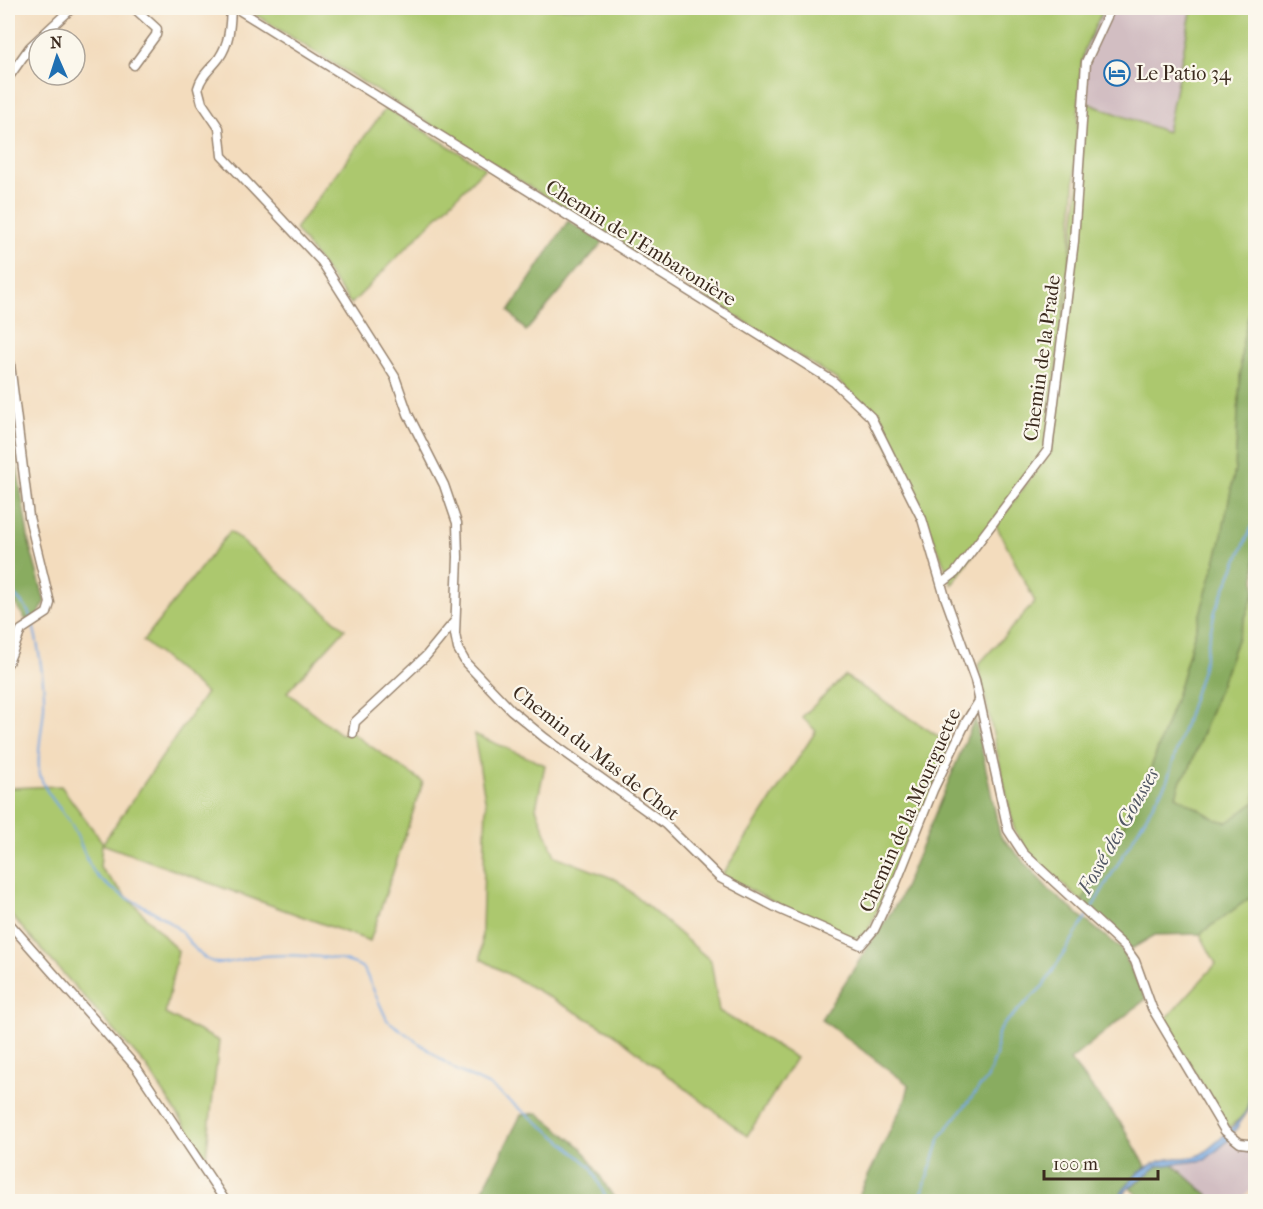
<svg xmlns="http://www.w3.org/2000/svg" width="1263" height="1209" font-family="'IM FELL French Canon',serif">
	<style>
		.industrial { fill: #d2bec2 }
		.green { fill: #acc86e; stroke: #747946; stroke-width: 1.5 }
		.forest { fill: #89ac61; stroke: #626b40; stroke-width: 1.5 }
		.water { fill: #76a8e2; stroke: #586980; stroke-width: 1.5 }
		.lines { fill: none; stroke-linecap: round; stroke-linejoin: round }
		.stream { stroke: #76a8e2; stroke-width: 2 }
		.minor-casing { stroke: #97836e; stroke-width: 11 }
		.major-casing { stroke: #97836e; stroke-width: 14 }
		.minor { stroke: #fff; stroke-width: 8 }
		.major { stroke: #fff; stroke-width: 10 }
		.labels { text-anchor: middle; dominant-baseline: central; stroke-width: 4.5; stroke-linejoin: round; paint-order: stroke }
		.poi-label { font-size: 20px; fill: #3b2a1e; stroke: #fbf7ec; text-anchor: start }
		.street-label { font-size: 20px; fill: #3b2a1e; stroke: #fbf7ec }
		.water-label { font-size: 21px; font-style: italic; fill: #505663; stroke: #fbf7ec }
	</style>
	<rect width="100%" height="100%" fill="#fbf7ec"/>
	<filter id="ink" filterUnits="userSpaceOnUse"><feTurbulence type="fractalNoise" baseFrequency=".0167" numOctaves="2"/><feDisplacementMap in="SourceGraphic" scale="12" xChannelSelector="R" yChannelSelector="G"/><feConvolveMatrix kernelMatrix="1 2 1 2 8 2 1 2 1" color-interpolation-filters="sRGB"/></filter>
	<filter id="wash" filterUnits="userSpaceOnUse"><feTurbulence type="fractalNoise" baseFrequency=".008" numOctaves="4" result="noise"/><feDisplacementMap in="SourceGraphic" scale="24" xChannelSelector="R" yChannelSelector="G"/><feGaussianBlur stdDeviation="1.35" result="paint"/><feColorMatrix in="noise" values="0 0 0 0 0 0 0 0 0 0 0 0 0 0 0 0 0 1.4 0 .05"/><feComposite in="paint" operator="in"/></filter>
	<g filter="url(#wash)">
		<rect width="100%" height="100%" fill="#f3dcbd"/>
		<!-- industrial -->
		<g class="industrial">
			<path d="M1104,8h88l-25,124 -87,-32 3,-50z"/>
			<path d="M1228,1141l13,6 14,2v36l-16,16h-25l-42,-38 23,-1z"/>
		</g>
		<!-- green -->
		<g class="green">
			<path d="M245,8h859l-20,42 -3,18 -11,189 -23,191 -95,137 -13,-34 -66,-136 -37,-36z"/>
			<path d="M1192,8h63v279l-13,58 -7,125 -14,74 -42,144 -34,97 -63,117 -54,-50 -14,-23 -36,-164 57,-63 -39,-77 55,-74 36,-348 80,29z"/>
			<path d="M386,108l99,60 -134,136 -56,-75z"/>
			<path d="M230,531l115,98 -58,63 53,42 10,-2 73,50 -53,159 -268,-97 -2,24 78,83 -13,63 54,27 -13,116 -60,-91 -138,-154v-124l53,-2 42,57 103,-150 -63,-52z"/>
			<path d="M1255,591v64l-6,-1 4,19h2v129l-26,20 -12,-2 -41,-24 5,-17 8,-9z"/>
			<path d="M845,676l107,69 -86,190 -13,4 -74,-34 -57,-30 94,-144 -14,-14z"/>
			<path d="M474,734l71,31 -9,43 19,48 62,24 94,81 8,50 77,47 -49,78 -134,-103 -132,-74 5,-154z"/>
			<path d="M1255,894v180c-10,14 -2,26 -10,39 -4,6 -11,10 -16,14l-66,-105 53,-58 -16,-30z"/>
		</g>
		<!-- forest -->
		<g class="forest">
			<path d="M568,221l35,21 -77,89 -17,-20z"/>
			<path d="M1255,287v304l-66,179 -8,9 -5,17 41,24 11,2 27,-20v92l-55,40 -45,1 -24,14 -49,-47 63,-117 34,-97 41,-144 15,-74 7,-125z"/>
			<path d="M10,421l19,122 16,59 -8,15 -11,3 -18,-26v-172z"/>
			<path d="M975,718l25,117 51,57 70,57 25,50 -76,61 52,65 24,41 -19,19 2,2 -10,14h-263l50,-103 3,-13 -88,-66 78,-119z"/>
			<path d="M538,1113l44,35 34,53h-139l44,-86z"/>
			<path d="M1172,1163l42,38h-70l-14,-13 28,-22z"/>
		</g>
		<!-- water -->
		<path class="water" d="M1255,1074l-7,37 -20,30 -23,19 -47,6 -30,22 -9,13 -3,1c13,-25 32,-42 61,-44 11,-1 18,1 27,-6 10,-7 38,-32 43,-43 5,-13 0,-23 8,-35z"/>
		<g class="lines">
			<!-- stream -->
			<g class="stream">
				<path d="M8,588c5,7 13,13 18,20 11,17 19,78 18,98 -1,21 -7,42 -5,63 3,23 21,37 32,55 11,17 13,37 26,52 23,24 56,30 80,52 14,12 20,31 40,35 13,1 23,-4 36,-6 24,-3 93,-3 111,12l23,51 69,50 34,16 68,52 33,29 17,35"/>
				<path d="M1090,911l77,-130 35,-111 13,-59 38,-87 3,-87"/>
				<path d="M919,1202l22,-66 47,-59 8,-21 2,-23 6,-9 40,-39 43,-69"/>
			</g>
		</g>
	</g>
	<g filter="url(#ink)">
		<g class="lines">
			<!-- minor casing -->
			<g class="minor-casing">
				<g id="minor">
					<path d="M134,8l23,21 -1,6 -22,30"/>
					<path d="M231,8c-1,18 -1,34 -12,50 -8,11 -17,16 -21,30l4,15 17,25 3,28 100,106 73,115 13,37 36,71 13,38 1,34 -3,77 3,15 8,14 45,47 34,28 120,86 55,54 59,31 82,36 13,-15 22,-47 37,-93 33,-68 13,-21"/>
					<path d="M236,8l598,374 37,35 51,102 23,78 30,83 33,150 15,23 102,94 10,14 17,47 73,123 15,12 16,2"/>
					<path d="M8,78l22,-31 42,-39"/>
					<path d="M8,348l21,169 21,86 -3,10 -26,17 -13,33"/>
					<path d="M942,583l13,-10 93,-123 26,-209 12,-179 25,-54"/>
					<path d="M353,733l2,-11 71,-66 28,-34"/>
					<path d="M8,922l128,145 90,135"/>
				</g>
			</g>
			<!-- major casing -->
			<g class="major-casing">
				<path id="major" d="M1254,1202l2,-2"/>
			</g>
			<!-- minor -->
			<use href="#minor" class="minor"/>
			<!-- major -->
			<use href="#major" class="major"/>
		</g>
	</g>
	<!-- icons -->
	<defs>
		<g id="hotel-ring" transform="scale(1.35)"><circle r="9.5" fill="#fbf7ec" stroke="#1f6fb2" stroke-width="1.5"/><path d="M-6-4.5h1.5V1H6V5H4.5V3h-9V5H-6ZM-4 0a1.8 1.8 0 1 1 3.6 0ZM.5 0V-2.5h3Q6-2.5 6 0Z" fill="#1f6fb2"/></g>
	</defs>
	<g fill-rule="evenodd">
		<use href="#hotel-ring" x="1117" y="73"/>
	</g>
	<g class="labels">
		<!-- poi labels -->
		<g class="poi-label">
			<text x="1136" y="73">Le Patio 34</text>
		</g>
		<!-- street labels -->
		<g class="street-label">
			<text transform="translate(641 243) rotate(32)">Chemin de l'Embaronière</text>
			<text transform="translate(1042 358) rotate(-82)">Chemin de la Prade</text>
			<text transform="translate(596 753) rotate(38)">Chemin du Mas de Chot</text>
			<text transform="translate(910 810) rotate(-66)">Chemin de la Mourguette</text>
		</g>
		<!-- water labels -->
		<g class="water-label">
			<text transform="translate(1118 831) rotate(-60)">Fossé des Gousses</text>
		</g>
	</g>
	<!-- margin -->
	<rect width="1263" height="1209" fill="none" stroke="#fbf7ec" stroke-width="30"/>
	<!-- north arrow -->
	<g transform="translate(57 57) rotate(357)"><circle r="28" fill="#fbf7ec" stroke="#aea59a" stroke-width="1.5"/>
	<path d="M0-4.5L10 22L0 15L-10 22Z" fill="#1f6fb2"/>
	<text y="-9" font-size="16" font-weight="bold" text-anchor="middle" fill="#3b2a1e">N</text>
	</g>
	<!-- scale -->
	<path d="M1044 1170v9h114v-9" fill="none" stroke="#3b2a1e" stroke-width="3"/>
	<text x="1053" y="1170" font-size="18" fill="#3b2a1e" stroke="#fbf7ec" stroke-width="4.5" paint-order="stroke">100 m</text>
</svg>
